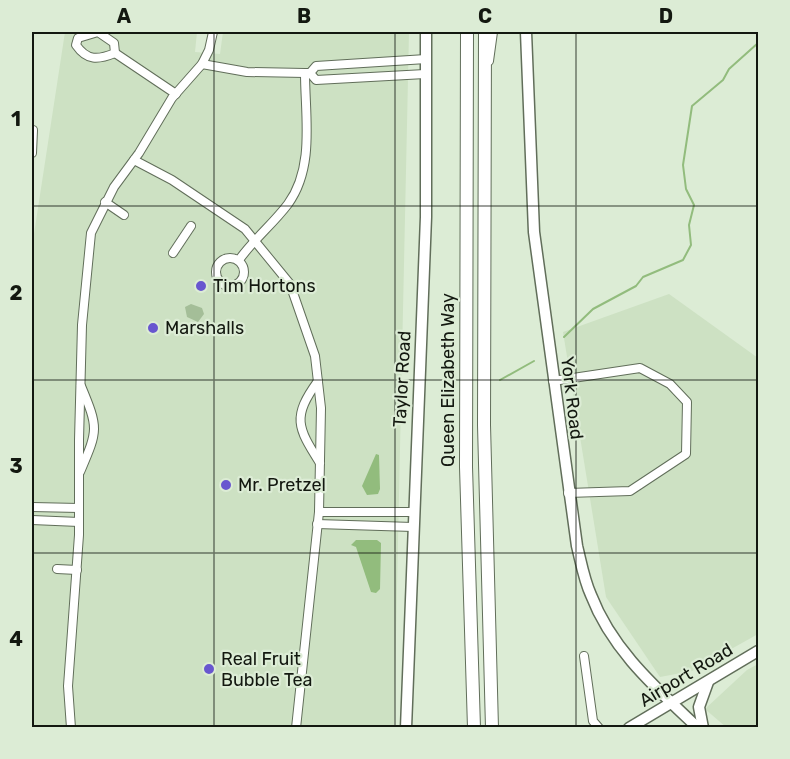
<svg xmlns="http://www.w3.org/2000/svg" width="790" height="759" font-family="Rubik,sans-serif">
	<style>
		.built { fill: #cde1c3 }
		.green { fill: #a4be98 }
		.water { fill: #92bc7d }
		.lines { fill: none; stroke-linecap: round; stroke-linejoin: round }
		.stream { stroke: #92bc7d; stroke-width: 2 }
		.minor-casing { stroke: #616e5a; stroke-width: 10 }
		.major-casing { stroke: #616e5a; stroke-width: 13 }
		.highway-casing { stroke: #616e5a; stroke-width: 14 }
		.minor { stroke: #fff; stroke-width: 8 }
		.major { stroke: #fff; stroke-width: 10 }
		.highway { stroke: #fff; stroke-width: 12 }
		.grid { fill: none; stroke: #131810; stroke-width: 1.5; stroke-opacity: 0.55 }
		.poi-dot { fill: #6856cf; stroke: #dcecd5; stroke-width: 2 }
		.labels { text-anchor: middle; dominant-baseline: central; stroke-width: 4.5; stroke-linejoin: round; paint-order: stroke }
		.poi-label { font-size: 18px; fill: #131810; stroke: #dcecd5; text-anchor: start }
		.street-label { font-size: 18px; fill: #131810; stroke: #dcecd5 }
		.neatline { fill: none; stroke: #131810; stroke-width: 2 }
		.grid-label { font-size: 20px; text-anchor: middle; font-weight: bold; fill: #131810 }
	</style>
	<rect width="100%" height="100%" fill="#dcecd5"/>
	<!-- built -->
	<g class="built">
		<path d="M65,32h132l-2,20 25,2 3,-22h186l-15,695 -362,1v-481z"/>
		<path d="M669,294l89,64v276l-66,37 -32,6 -54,-80 -43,-265z"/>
		<path d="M758,664v63h-32l-21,-18 42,-39z"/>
	</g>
	<!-- green -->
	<path class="green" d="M191,304l11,4 2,6 -6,8 -11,-5 -2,-10z"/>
	<!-- water -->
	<g class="water">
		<path d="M376,454l3,1 1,34 -2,5 -11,1 -5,-9z"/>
		<path d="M356,540h21l4,3 -1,46 -4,4 -5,-1 -15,-45 -5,-2z"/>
	</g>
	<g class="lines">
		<!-- stream -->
		<g class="stream">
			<path d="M564,337l29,-28 43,-23 7,-9 40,-17 8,-15 -2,-20 5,-20 -8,-16 -3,-24 9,-59 31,-26 6,-11 29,-26"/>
			<path d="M500,380l34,-19"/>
		</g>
		<!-- minor casing -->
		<g class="minor-casing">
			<g id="minor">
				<path d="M98,32l16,11 1,10c-17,7 -28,8 -39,-8l2,-7z"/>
				<path d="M115,53l61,41"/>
				<path d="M489,61l4,-29"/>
				<path d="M202,64l45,8 58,1h5l6,-7 110,-7"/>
				<path d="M310,73l6,7 109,-6"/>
				<path d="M32,153l1,-23"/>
				<path d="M134,160l38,20 73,49 45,55 25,72 6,52 -2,104 -23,216"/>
				<path d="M105,202l19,13"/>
				<path d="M173,253l18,-27"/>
				<circle cx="230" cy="272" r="14"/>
				<path d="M239,260c14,-20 34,-36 49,-56 27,-37 17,-88 17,-131"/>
				<path d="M318,381c-26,36 -21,46 2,82"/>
				<path d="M553,381l87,-13 30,16 17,18 -1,52 -56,37 -62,2"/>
				<path d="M80,472c18,-42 19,-43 1,-86"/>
				<path d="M32,507l47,1"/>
				<path d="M319,512h94"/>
				<path d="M32,520l47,2"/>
				<path d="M317,524l96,3"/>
				<path d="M57,569l20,1"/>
				<path d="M584,656l9,65 6,7"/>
				<path d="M71,728l-3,-42 11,-151v-95l3,-115 9,-92 23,-46 25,-34 33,-55 30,-34 7,-14 4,-18"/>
			</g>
		</g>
		<!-- major casing -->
		<g class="major-casing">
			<g id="major">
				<path d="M526,32l8,200 43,314c4,16 7,34 14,49 21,55 65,93 107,133"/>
				<path d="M406,728l20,-511v-185"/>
				<path d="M629,728l129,-77"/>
				<path d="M703,728l-4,-21 9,-25"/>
			</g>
		</g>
		<!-- highway casing -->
		<g class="highway-casing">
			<g id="highway">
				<path d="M467,32l-1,435 8,261"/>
				<path d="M485,32l-1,393 8,303"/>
			</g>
		</g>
		<!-- minor -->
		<use href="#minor" class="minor"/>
		<!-- major -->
		<use href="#major" class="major"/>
		<!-- highway -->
		<use href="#highway" class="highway"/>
	</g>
	<!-- grid -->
	<path class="grid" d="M214,32v696M395,32v696M576,32v696M32,206h726M32,380h726M32,553h726"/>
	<!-- markers -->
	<g class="poi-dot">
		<circle cx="201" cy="286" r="6"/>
		<circle cx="153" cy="328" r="6"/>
		<circle cx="226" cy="485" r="6"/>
		<circle cx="209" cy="669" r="6"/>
	</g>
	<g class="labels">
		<!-- poi labels -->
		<g class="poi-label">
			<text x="213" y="286">Tim Hortons</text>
			<text x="165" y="328">Marshalls</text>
			<text x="238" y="485">Mr. Pretzel</text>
			<text x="221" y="659">Real Fruit<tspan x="221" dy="21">Bubble Tea</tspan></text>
		</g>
		<!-- street labels -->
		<g class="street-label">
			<text transform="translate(402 379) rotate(-87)">Taylor Road</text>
			<text transform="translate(448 380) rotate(-90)">Queen Elizabeth Way</text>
			<text transform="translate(572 398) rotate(83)">York Road</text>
			<text transform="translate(686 675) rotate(-31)">Airport Road</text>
		</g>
	</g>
	<!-- border -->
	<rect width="790" height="759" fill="none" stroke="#dcecd5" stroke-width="66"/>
	<rect x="33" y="33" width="724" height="693" class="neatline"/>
	<g class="grid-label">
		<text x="124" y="23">A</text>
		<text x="304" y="23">B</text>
		<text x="485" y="23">C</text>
		<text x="666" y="23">D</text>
		<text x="16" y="126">1</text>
		<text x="16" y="300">2</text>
		<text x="16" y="473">3</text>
		<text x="16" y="646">4</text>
	</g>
</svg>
